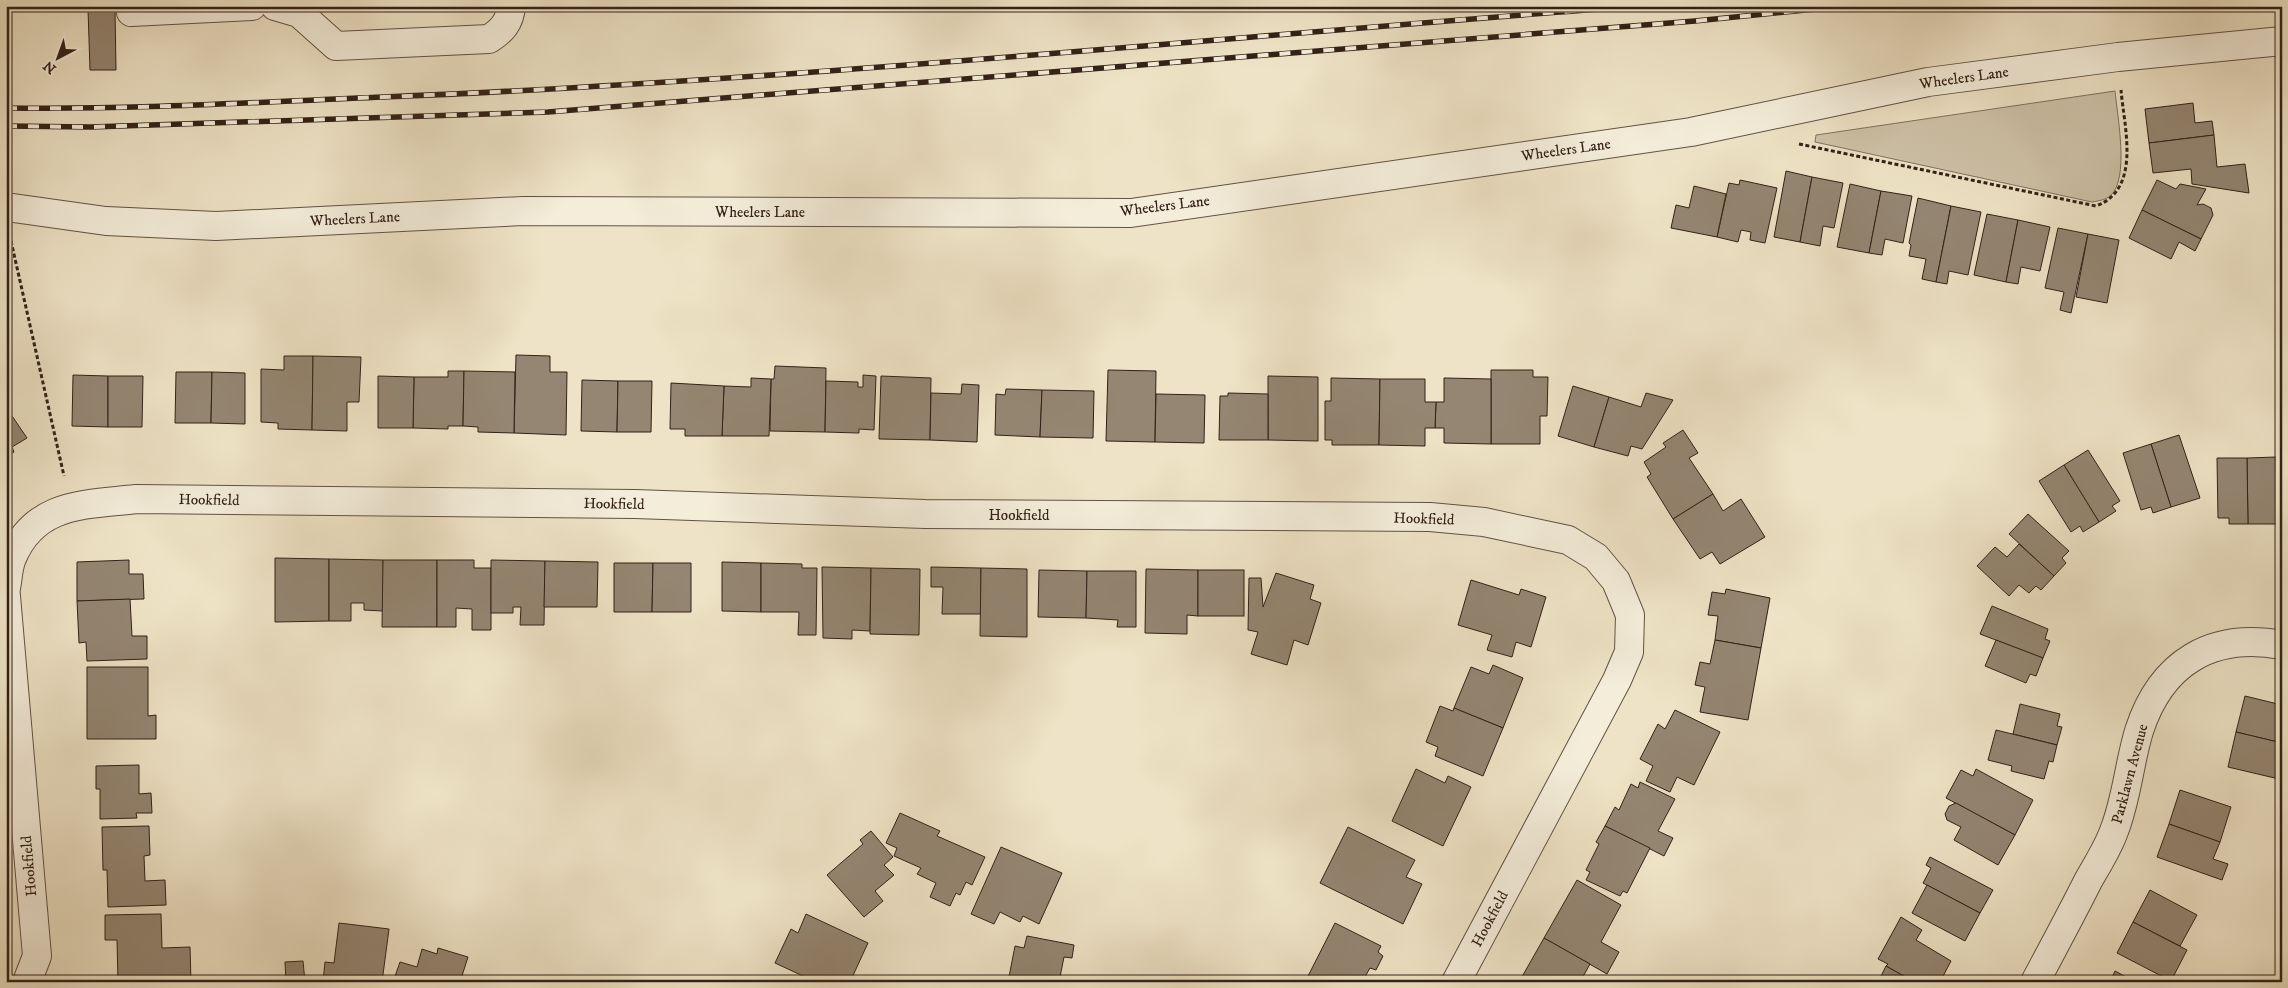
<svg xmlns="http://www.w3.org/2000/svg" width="2288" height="988" font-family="'IM FELL DW Pica',serif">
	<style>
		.green { fill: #cec2a8; stroke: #807260 }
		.building { fill: #948672; stroke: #322117 }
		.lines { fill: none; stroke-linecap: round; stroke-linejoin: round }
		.minor-casing { stroke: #615243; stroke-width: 30 }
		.path { stroke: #322117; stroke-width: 3; stroke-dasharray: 4 2.5; stroke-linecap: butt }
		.minor { stroke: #f4edda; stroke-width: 28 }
		.rail-casing { stroke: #322117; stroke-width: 5.5 }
		.rail { stroke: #f4edda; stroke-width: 4; stroke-dasharray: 11; stroke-linecap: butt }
		.labels { text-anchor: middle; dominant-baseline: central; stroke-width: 4.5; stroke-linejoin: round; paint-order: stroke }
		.street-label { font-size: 15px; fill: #322117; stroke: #f4edda }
	</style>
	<rect width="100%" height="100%" fill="#eee3c6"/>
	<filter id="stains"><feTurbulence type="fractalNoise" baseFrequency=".004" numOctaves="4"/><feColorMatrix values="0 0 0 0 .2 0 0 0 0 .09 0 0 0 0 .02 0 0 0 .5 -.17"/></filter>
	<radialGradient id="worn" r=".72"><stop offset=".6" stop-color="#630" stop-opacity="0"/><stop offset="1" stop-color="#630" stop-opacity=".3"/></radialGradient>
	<!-- green -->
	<path class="green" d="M2115,91c2,23 15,89 -5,105 -5,4 -12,5 -18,6l-277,-60 1,-7z"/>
	<!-- building -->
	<g class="building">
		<path d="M88,9h27l1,61h-26z"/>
		<path d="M2193,103l2,20 17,-2 2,14 -65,8 -4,-34z"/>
		<path d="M2214,135l3,32 28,-3 4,29 -57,-9 -1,-15 -38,4 -4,-30z"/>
		<path d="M1786,171l26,6 -12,65 -26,-5z"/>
		<path d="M1812,177l31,6 -9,45 -11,-2 -3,20 -20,-4z"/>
		<path d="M1740,180l37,8 -12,55 -15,-3 1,-8 -10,-2 -3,12 -21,-5 12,-54 10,2z"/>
		<path d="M2157,180l19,9 4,-5 26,5 -9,16 6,-1 8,4 2,7 -12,24 -59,-29z"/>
		<path d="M1850,184l31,7 -12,62 -32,-6z"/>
		<path d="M1694,186l32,8 -9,43 -46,-9 5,-23 13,3z"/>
		<path d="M1881,191l31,5 -9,47 -18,-4 -3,16 -13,-2z"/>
		<path d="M1918,198l33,8 -15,76 -14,-3 4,-20 -17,-3 2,-11 -2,-2z"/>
		<path d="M1951,206l30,6 -13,63 -19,-4 -2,13 -11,-2z"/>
		<path d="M2142,210l59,29 -6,12 -16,-9 -8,17 -42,-21z"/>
		<path d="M1987,214l31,6 -12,62 -32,-7z"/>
		<path d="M2018,220l32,7 -10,44 -19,-4 -3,17 -12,-2z"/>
		<path d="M2058,228l30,6 -17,79 -11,-3 4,-18 -19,-4z"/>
		<path d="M2088,234l31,6 -12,63 -31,-6z"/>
		<path d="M516,355l34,1v16h17l-1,63 -52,-2z"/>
		<path d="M284,356h29l-1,74 -34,-1v-6l-17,-1v-53l23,1z"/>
		<path d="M313,356l48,1 -2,45h-12v29l-35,-1z"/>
		<path d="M775,366l51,2 -1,64 -55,-1 1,-52h3z"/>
		<path d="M1108,370l48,1 -1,71 -49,-1z"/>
		<path d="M1491,370h42v7h15l-1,39h-7v28h-49z"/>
		<path d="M448,371h16l-1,55h-15v3l-35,-1 1,-51h34z"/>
		<path d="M464,371l51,1 -1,61 -36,-1v-5l-15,-1z"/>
		<path d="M176,372h36l-1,51h-36z"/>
		<path d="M212,372l33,1v51l-34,-1z"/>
		<path d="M73,375l35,1v51l-36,-1z"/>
		<path d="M863,375l13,1 -2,54 -15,-1v4l-34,-1 1,-51 32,1v5h5z"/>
		<path d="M108,376h35l-1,51h-34z"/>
		<path d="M378,376l36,1 -1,51h-35z"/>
		<path d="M881,376l50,2 -1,62 -51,-1z"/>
		<path d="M1268,376l50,1v64l-50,-1z"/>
		<path d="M751,378l20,1 -2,57h-47l2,-50 27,1z"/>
		<path d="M1331,378l49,1 -1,66h-47v-5h-7v-39h6z"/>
		<path d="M1444,378l47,1v65l-47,-1v-15h-9l1,-26h8z"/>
		<path d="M1380,379h45v23h11l-1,26h-10v18l-46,-1z"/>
		<path d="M582,380l36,1 -1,51 -36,-1z"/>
		<path d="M618,381h34l-1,51h-34z"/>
		<path d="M671,383l53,3 -2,50h-37v-7h-15z"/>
		<path d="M962,384l17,1 -2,57 -47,-2 1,-47 30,1z"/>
		<path d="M1573,386l36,11 -15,50 -36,-11z"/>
		<path d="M1006,389l36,1 -2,47 -45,-2 1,-41 9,1z"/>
		<path d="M1042,390l52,1 -1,47 -53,-1z"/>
		<path d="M1228,393l40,1v46h-49l1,-44h8z"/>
		<path d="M1646,393l27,7 -31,49 -11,-3 -3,10 -34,-9 15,-50 32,10z"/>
		<path d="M1156,394l49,1 -1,48 -49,-1z"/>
		<path d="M6,407l21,31 -15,9 2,5 -8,5z"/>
		<path d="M1683,430l15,23 -9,5 24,36 -40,25 -26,-42 4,-3 -7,-12 22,-15 -3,-4z"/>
		<path d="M2179,435l21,63 -29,9 -20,-63z"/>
		<path d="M2151,444l20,63 -18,6 -2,-6 -10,3 -18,-57z"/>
		<path d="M2088,450l32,51 -8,5 4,5 -17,11 -35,-57z"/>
		<path d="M2276,457l2,67h-30l-1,-66z"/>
		<path d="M2217,458h30l1,66h-19v-6h-11z"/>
		<path d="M2064,465l35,57 -16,10 -3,-6 -9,6 -32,-51z"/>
		<path d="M1713,494l10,17 18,-12 24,38 -45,27 -8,-12 -12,7 -27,-40z"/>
		<path d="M2028,514l41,37 -7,7 4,5 -12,13 -45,-42z"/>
		<path d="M2019,544l35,32 -13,14 -5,-4 -7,7 -10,-8 -10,11 -32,-30 18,-19 12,10z"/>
		<path d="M275,558l54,1v62l-54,1z"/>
		<path d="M329,559l54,1v51l-19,-1v-7h-13v18h-22z"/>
		<path d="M129,560v14h14l1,25 -67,2v-39z"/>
		<path d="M383,560h54v67h-55z"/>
		<path d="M437,560h37v8h17v62h-19v-21l-16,-1v19h-19z"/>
		<path d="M491,560l54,1 -1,64h-24l1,-18h-8v6h-22z"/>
		<path d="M545,561l53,1 -1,45h-53z"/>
		<path d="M722,562l39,1v49l-39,-1z"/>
		<path d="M614,563h39l-1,49h-38z"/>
		<path d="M653,563h38v49h-39z"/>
		<path d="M761,563l41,1v4h15l-1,67h-18l1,-23h-38z"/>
		<path d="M822,567l49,1 -1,63 -18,-1v9l-29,-1z"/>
		<path d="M931,567l50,1v46h-39l1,-27h-12z"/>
		<path d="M871,568l49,1 -1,66 -49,-1z"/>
		<path d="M981,568l46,1v68l-47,-1z"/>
		<path d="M1146,569l52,1v46l-11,-1v19l-42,-1z"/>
		<path d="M1039,570l48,1 -1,47 -48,-1z"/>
		<rect x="1198" y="570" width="46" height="46"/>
		<path d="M1087,571h49v56h-19l1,-7 -32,-2z"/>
		<path d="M1276,573l38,12 -4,14 11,4 -13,42 -14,-5 -7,25 -36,-11 7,-22 -10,-2 1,-52h12l2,29z"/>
		<path d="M1471,580l48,15 2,-6 25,8 -15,50 -15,-5 -4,15 -25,-7 5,-15 -34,-10z"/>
		<path d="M1726,589l44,9 -9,50 -46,-8 3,-24 -10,-1 4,-23 13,2z"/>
		<path d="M130,599l2,37h15v23l-60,2 -1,-19 -7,1 -2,-42z"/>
		<path d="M1992,606l56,23 -3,10 5,2 -7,17 -63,-24z"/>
		<path d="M1715,640l46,8 -13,72 -48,-8 5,-25 -10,-2 5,-23 10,2z"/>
		<path d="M1996,640l47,18 -7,18 -6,-2 -4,9 -41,-17z"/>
		<path d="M1493,665l30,13 -20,50 -49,-20 17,-41 18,7z"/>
		<path d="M87,667h61v49l8,-1v24h-69z"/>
		<path d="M2245,696l37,9v38l-46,-11z"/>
		<path d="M2020,704l40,10 -3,12 5,1 -5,18 -44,-11z"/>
		<path d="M1440,706l13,5 1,-3 49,20 -20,48 -48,-20 3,-9 -12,-5z"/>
		<path d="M1675,710l45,22 -26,53 -17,-8 -7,15 -24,-11 7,-15 -13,-7 18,-35 7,5z"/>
		<path d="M1996,730l61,15 -4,17 -4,-1 -5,18 -33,-8 1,-5 -24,-6z"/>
		<path d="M2236,732l46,11v23l-3,13 -51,-12z"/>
		<path d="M139,765v29l12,-1 1,20h-16l1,5 -37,1v-30h-4v-23z"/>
		<path d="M1416,769l29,14 3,-7 23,11 -28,59 -51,-25z"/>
		<path d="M1976,769l57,31 -18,35 -69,-37 15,-28 12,6z"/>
		<path d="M1640,782l35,17 -17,32 15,7 -9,18 -59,-30 10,-19 4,3 12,-26 7,4z"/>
		<path d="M2180,790l51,17 -11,35 -51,-18z"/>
		<path d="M1956,803l59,32 -17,30 -44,-25 7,-13 -14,-7 -2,-6 4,-8z"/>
		<path d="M900,813l40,18 -3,5 48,21 -13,28 -6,-3 -6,13 -4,-2 -6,13 -20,-9 6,-14 -19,-9 4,-6 -27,-12 3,-8 -11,-5z"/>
		<path d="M2169,824l51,18 -7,17 15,5 -6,16 -65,-23z"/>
		<path d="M149,826l1,29 -6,1 1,25 20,-1 1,25 -58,2 -1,-37h-4l-1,-43z"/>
		<path d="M1605,826l45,22 -23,45 -4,-2 -3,5 -34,-16 4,-8 -4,-2 13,-26 -3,-2z"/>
		<path d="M1348,827l67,33 -9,17 16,7 -19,40 -83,-41z"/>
		<path d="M871,831l22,26 -9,8 10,10 -19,16 8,10 -19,16 -37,-42 36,-31 -3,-4z"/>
		<path d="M1001,847l61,26 -23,51 -16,-8 -3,6 -20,-10 -6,12 -23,-10z"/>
		<path d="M1930,857l63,33 -13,23 -57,-30 8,-15 -5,-3z"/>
		<path d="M1577,880l44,25 -20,37 18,10 -12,22 -63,-36z"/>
		<path d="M1927,885l53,28 -15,28 -53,-28z"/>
		<path d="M2150,890l47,25 -17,31 -47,-24z"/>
		<path d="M161,914l1,34 28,-1 1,35h-73l-1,-42h-12v-25z"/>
		<path d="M806,914l62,29 -18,39h-34l-41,-19 16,-34 7,4z"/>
		<path d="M1901,917l21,13 -6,10 35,21 -11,21h-26l-28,-16 2,-2 -10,-5z"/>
		<path d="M2133,922l54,28 -16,31 -54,-28z"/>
		<path d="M339,923l50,6 -7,53h-59l2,-20 9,1z"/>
		<path d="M1335,923l46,23 -3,6 5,4 -7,14 -6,-2 -8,14h-57z"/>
		<path d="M1027,936l47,9 -2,13 -8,-1 -5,25h-51l7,-36 9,2z"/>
		<path d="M1544,938l46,26 -10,18h-61z"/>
		<path d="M438,948l30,9 -8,25h-67l7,-20 17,5 5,-18 15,5z"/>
		<path d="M303,961l2,21h-19l-1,-20z"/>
		<path d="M1886,966l28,16h-36z"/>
		<path d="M2115,971l21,11h-26z"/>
	</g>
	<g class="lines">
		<!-- minor casing -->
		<g class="minor-casing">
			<g id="minor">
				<path d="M275,6l24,7 37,33 153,-7c13,-8 21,-17 22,-33"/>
				<path d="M131,12l121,-6"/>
				<path d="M6,207l100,14 110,5 307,-15 608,2 560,-81 237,-50 190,-25 164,-16"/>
				<path d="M6,588c2,-9 2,-21 6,-30 23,-56 73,-53 124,-59l499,5 290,10 505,3 54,5 84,18 28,17 20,24 14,34 -1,37 -12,28 -161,302"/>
				<path d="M6,596l31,360 -10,26"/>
				<path d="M2035,982c18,-34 36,-67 53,-101 9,-16 20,-33 26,-50 13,-33 15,-67 25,-100 22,-68 72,-99 143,-86"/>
			</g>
		</g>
		<!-- path -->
		<g class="path">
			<path d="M1799,144l297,62c46,-17 28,-79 25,-116"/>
			<path d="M11,241l53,235"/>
		</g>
		<!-- minor -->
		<use href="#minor" class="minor"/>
		<!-- rail casing -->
		<g class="rail-casing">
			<g id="rail">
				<path d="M6,108c126,2 252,-6 378,-11 419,-17 837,-60 1255,-91"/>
				<path d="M6,126l85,1 457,-15 1147,-91 151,-15"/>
			</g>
		</g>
		<!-- rail -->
		<use href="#rail" class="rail"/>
	</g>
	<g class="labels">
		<!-- street labels -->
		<g class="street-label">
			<text transform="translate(1964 78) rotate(-8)">Wheelers Lane</text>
			<text transform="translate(1566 150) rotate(-8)">Wheelers Lane</text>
			<text transform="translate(1165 206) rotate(-7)">Wheelers Lane</text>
			<text x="760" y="212">Wheelers Lane</text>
			<text transform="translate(355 219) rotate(-3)">Wheelers Lane</text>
			<text transform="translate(209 500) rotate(1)">Hookfield</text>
			<text transform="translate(614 504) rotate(1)">Hookfield</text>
			<text x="1019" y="515">Hookfield</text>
			<text transform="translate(1424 519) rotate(2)">Hookfield</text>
			<text transform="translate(2130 774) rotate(-75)">Parklawn Avenue</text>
			<text transform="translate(29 866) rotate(-95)">Hookfield</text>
			<text transform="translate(1490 919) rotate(-62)">Hookfield</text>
		</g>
	</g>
	<!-- margin -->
	<rect width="2288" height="988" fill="none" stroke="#eee3c6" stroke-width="25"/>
	<rect x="8" y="8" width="2273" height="973" fill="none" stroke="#322117" stroke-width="2.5"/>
	<rect x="12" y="12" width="2263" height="963" fill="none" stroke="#322117"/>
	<!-- north arrow -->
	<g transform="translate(58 58) rotate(221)" stroke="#f4edda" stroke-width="4" paint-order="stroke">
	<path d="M0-4L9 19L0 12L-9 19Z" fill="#322117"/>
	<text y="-8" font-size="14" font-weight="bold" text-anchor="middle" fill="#322117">N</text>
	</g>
	<rect width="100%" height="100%" filter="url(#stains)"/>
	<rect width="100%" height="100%" fill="url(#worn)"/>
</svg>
